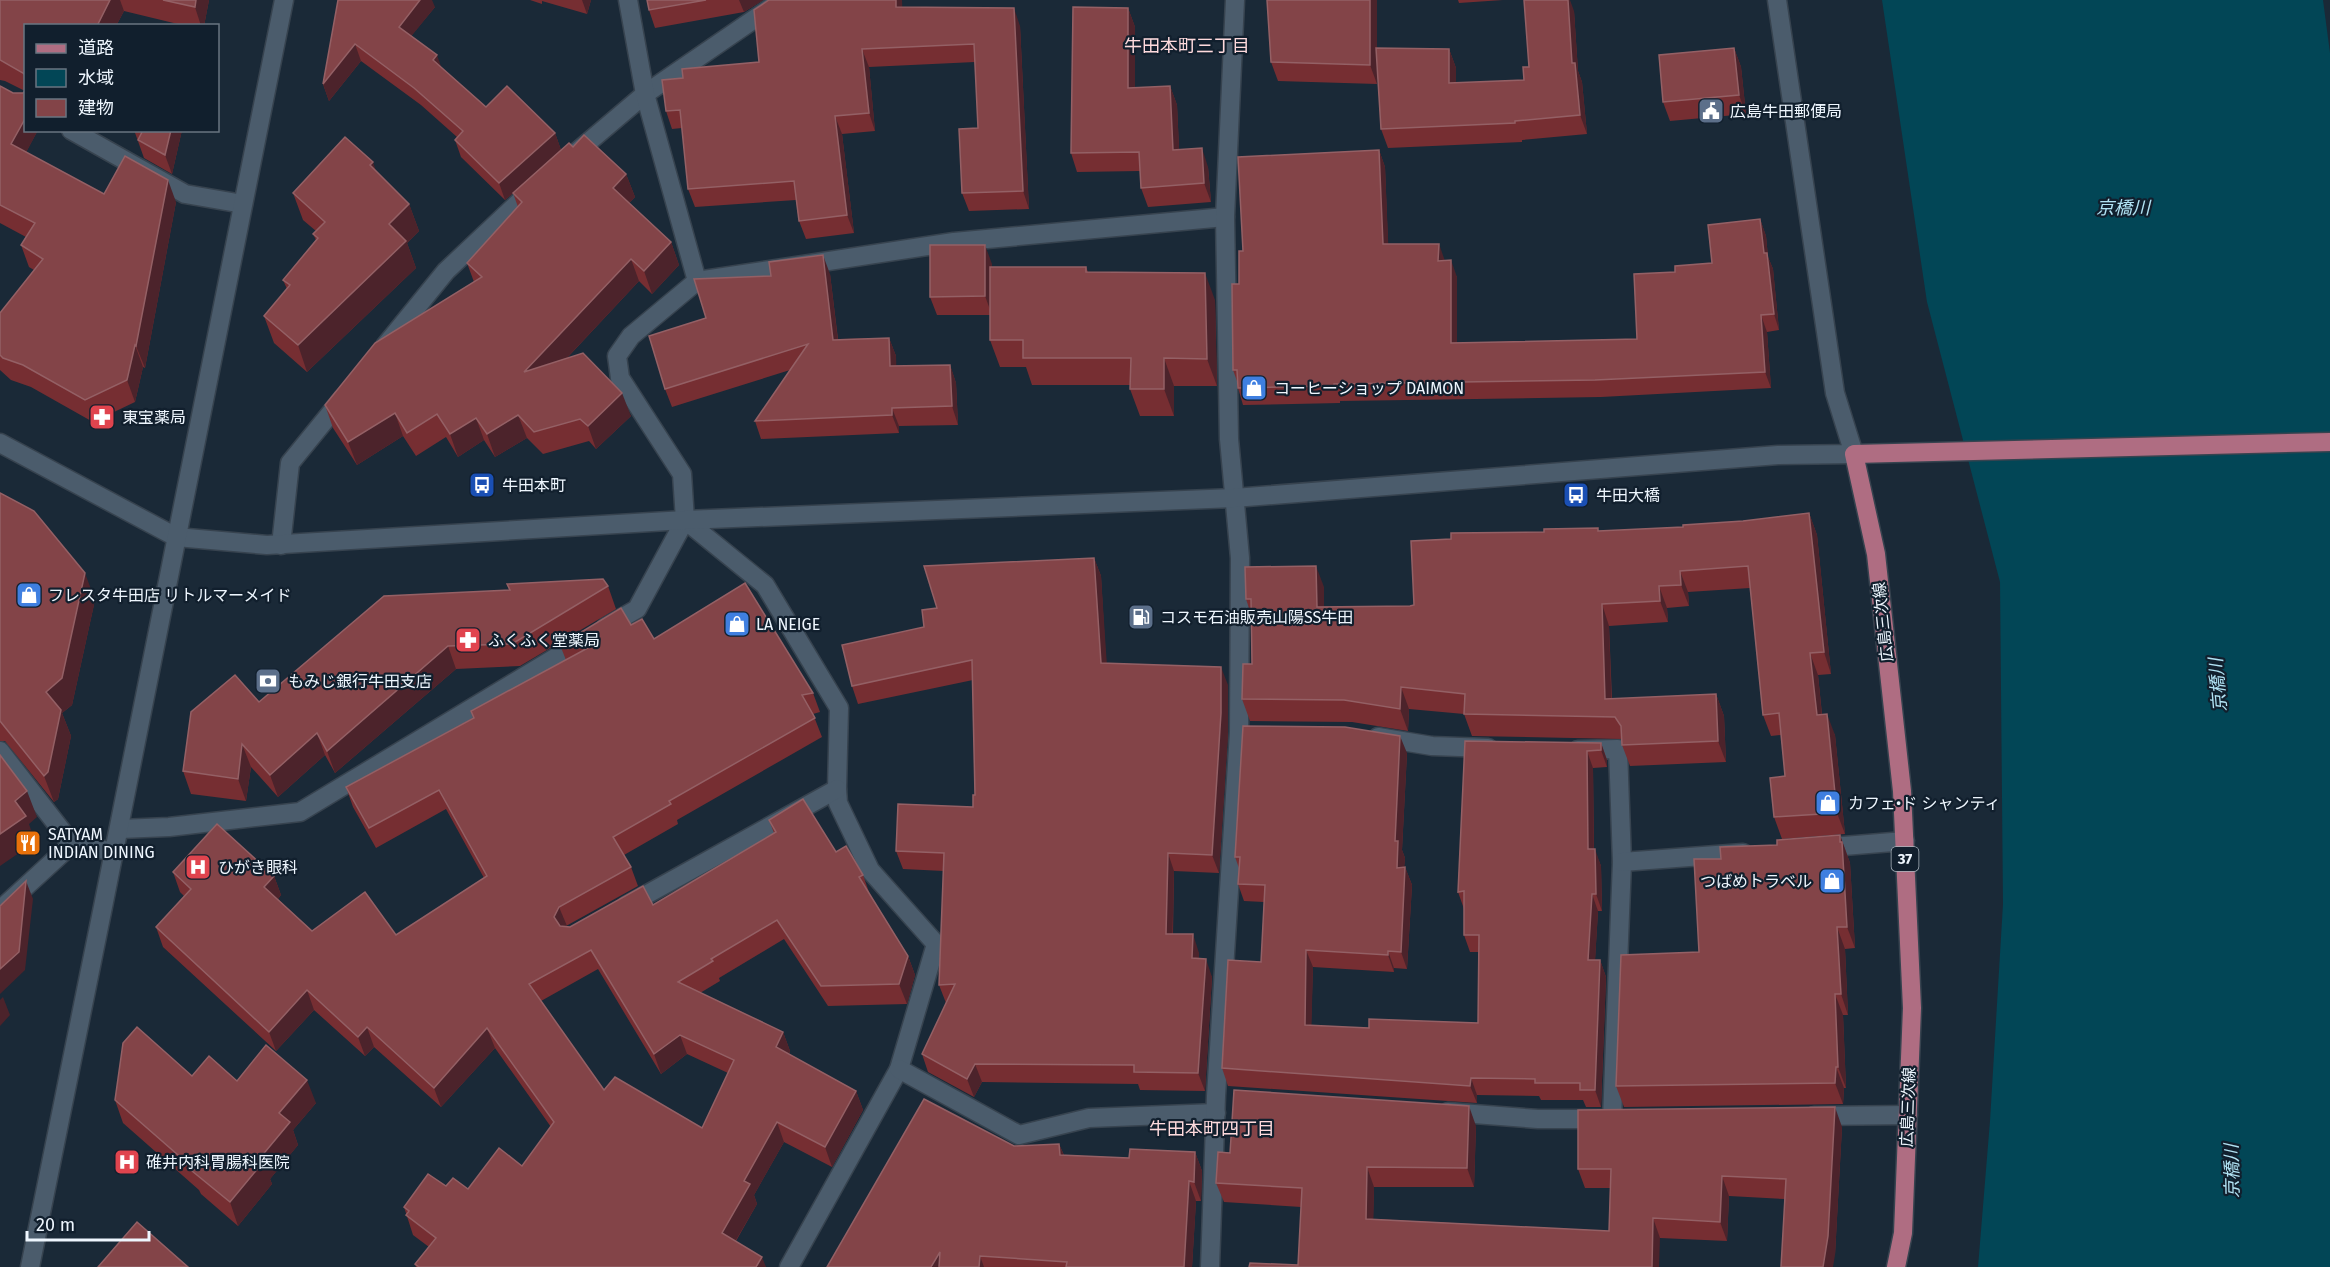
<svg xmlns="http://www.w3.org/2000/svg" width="2330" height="1267" font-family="'Fira Sans','Noto Sans JP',sans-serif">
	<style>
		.water { fill: #024656 }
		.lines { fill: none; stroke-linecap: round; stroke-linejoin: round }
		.minor-casing { stroke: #37434f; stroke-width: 21 }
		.tertiary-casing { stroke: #37434f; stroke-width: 21 }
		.primary-casing { stroke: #37434f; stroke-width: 21 }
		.minor { stroke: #4b5c6c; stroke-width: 18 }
		.tertiary { stroke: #4b5c6c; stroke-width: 18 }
		.primary { stroke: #af6d82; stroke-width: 18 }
		.wall { fill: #762e32; fill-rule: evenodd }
		.shaded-wall { fill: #4c232b }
		.building { fill: #834448; stroke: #946065; stroke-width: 1.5; fill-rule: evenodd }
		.labels { text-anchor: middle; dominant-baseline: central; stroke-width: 4.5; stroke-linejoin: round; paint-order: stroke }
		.shield { fill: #111f2d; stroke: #acb6bf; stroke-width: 1.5 }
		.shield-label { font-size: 15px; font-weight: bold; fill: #eef6fe }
		.poi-label { font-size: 16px; fill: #eef6fe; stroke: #111f2d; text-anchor: start }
		.street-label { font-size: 16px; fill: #eef6fe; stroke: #111f2d }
		.neighbourhood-label { font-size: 18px; fill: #fedadd; stroke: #111f2d }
		.water-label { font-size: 18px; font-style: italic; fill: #b1e3f4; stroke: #111f2d }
	</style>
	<rect width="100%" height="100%" fill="#1a2937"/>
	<!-- water -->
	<path class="water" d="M1882,0h441l7,53v1214h-352l12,-146 13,-217 -3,-322 -73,-280z"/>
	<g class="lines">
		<!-- minor casing -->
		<g class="minor-casing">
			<g id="minor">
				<path d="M71,130l114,64 58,10"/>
				<path d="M572,156l73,-62 137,-94"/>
				<path d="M697,281l257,-39 271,-25"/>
				<path d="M385,346l61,-75 89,-84"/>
				<path d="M685,520l80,65 74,123 -2,81 1,14 32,67 66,74 -37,125 -110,198"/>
				<path d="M281,545l9,-82 53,-65"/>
				<path d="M606,627l31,-18 48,-89 -3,-46 -62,-96 -3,-22 14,-20 66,-55 -52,-187 -17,-94"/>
				<path d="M1378,737l54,9 56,2"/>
				<path d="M1578,750l40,-1 4,113 -10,257"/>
				<path d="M0,751l72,93"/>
				<path d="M120,829l49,-2 131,-15 283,-171"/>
				<path d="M1819,848l86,-7"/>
				<path d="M1622,862l121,-9"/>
				<path d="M626,906l211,-117"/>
				<path d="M0,910l72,-66 43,8"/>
				<path d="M899,1069l120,66 70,-17 127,-5"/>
				<path d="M1448,1112l90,7h65"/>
				<path d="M1814,1116l94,-1"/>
				<path d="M1210,1267l6,-171 23,-364 1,-174 -11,-119 -4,-222 10,-217"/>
			</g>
		</g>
		<!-- tertiary casing -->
		<g class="tertiary-casing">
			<g id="tertiary">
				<path d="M0,443l176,94 91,8 418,-25 549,-22 544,-43 76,-1 -19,-61 -58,-393"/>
				<path d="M30,1267c86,-422 170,-844 254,-1267"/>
			</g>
		</g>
		<!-- primary casing -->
		<g class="primary-casing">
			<path id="primary" d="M1896,1267l7,-34 9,-225 -10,-217 -26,-237 -22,-100 476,-12"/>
		</g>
		<!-- minor -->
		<use href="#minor" class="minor"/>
		<!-- tertiary -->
		<use href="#tertiary" class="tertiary"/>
		<!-- primary -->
		<use href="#primary" class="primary"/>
	</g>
	<!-- wall -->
	<g class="wall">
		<path d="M0,0h209l-5,26h-18l-62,-15 -8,15h-90v104h12l-12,22 78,42 72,8 -31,166 -2,-1 -8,35 -42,20 -62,-35 -20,-7 -11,-10v-57l34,-43 -5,-3 -8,-22 5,-8 -26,-14v-137l13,7h10l2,-2 -20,-10 -5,-1z"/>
		<path d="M338,0l97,7 -24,29 31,32 44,39 69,26 6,17 12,-3 53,27 9,23 -6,6 42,39 8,23 -27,29 -13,-13 -72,77 64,58 -35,33 -7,-8 -46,13 -16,-16 -32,19 -11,-17 -26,17 -12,-20 -30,19 -13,-20 -46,29 -24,-37 -8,-23 149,-123 -7,-19 51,-56 -5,-14 -8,7 -44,-43 -6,-17 2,-3 -36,-32 -60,-44 -32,40 -6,-17z"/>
		<path d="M530,0h61l-4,14 -45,-13v3z"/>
		<path d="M647,0h116l-19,12 -89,16 -6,-18z"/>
		<path d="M1377,0v48l72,1 7,19v15l68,-3 5,-13 45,-56 4,60 4,11 5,52 -65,6v2l-134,6 -7,-19 -4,-64v19l-99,-3 -7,-19z"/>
		<path d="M1458,0h45l-44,3z"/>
		<path d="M902,7l118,19 9,183 -60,2 -7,-18 16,-65 -3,-66 -106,5 6,64 -33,3 12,99 -48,6 -7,-18 -3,-21 -101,7 -7,-18 -6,-61 -10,1 -6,-18 17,-33 76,-16z"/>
		<path d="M1128,8l7,19v61l35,-2 7,19 2,44 29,18 3,35 -63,5 -7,-19 -1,-17 -63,1 -6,-19z"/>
		<path d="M1734,48l7,19 5,47 -76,7 -7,-19z"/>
		<path d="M134,130h48l-10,44 -28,-16z"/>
		<path d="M1379,150l6,17 3,77 57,17 12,16v66l180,-4 38,-67 37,-9 48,-44 6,17 2,21 5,12 6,61 -12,2 4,56 -170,9 -261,4v2l-97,2 -5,-17 -1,-7 -4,-11 6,-86 4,-33z"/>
		<path d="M376,171l33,33 10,27 -12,12 9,25 -109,104 -33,-29 -10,-27 23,-27 -4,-9 33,-40 -3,-6 3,-3 -13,-11 -10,-27z"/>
		<path d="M992,264v3h94l2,5 127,28 2,86h-43v30h-34l-10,-27v-4h-98l-6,-18h-26l-10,-27v-25h-53l-7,-18z"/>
		<path d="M830,274l8,65 51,-1 7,18v10l54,-1 6,18 2,42 -59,1v7l-138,6 -6,-18 35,-51 -118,37 -7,-18z"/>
		<path d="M0,493l95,107 -23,105 -10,8 9,23 -13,63 -4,3 -49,-61h-5z"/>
		<path d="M1809,513l8,22 14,139 -13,1 4,39 13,21 10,99 -63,5 -8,-22 11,-41 -4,-41 -10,1 -8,-21 -13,-127 -62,4 1,14 -22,2 1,14 -59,4 3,73 104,-5 8,22 2,46 -96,4 -8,-21v-6l-150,-3 -8,-22 -55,-5 -1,22 -56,-9 -102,-1 -8,-22 10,-35 -1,-50 -5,-15 78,-12v20l86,-1 4,-1 185,-74 84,-4 60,-6z"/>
		<path d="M1094,558l7,18 5,87 122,22v47l-9,141 -45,-2 -1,63 26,19v5l13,19 -7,114 -65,-1 -2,-6 -156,-2 -8,15 -46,-25 -6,-18 24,-51 -7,-18 5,-114 -41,-2 -7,-18 77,-44 2,-12 -2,-115 -115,24 -6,-18 72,-59 13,-19z"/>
		<path d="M507,584l101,2 8,23 -96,57 -64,3 -121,104 -10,-18 -47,42 -27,-30 -5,34 -55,-7 -8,-23 76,-69 250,-112z"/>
		<path d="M631,625l23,14 159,54 7,19 -7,2 9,23 -145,83 1,4 -54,31 7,12 7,19 -72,40 4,1 83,-22 121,-72 -5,-13 67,32 27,23 7,20 38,61 7,19 -8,29 -79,2 -44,-67 -65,39 1,3 -20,12 83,39 7,19 -1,3 67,37 7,19 -31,57 -48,-25 -30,53 3,9 -21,37 30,26h-350l-1,-3 14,-17 -16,-12 -9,-28 42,-21 22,3 54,-23 29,-39 -56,-79 -54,59 -67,-60 -9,9 -51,-46 -38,41 -113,-104 -7,-20 28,-31 -4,-4 -7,-20 101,4 7,19 -3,4 34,32 84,4 88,-57 -38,-69 -70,39 -23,-41 -7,-20 127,-69 -2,-7 95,-51 -6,-15zM598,969l63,105 26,-20 41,19 -26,55 -98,-38 -63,-89z"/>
		<path d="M1465,741l136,2 6,17v7l-14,1 1,81 7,17 1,45h-4l-3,49h5l6,17 -5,130h-15l-3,-7h-42l-2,-4 -62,-1v8l-249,-17 -6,-18 39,-106 3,-60 -20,-1 -6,-17 1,-16 -4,-11 172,-104 -5,97 3,8 -1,9h1l7,18 -5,84 -13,-1v4l-81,-5 -2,59 58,2 109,-5v-71h-8l-6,-17v-26l-6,-17z"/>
		<path d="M1840,835l10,28 5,85 -10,1 3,66h-5l3,73h-2l-1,16 -219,3 -8,-21 83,-134 22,-93 56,-14z"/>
		<path d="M192,1076l45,5 79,22 -23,27 5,15 -28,34 2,5 -34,42 -37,-32 -2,-4 -76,-67 -8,-23z"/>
		<path d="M1476,1126l-2,61h-100l-1,32 236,12 1,-43h-25l-7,-19 264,-42 -7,128 -50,-56 -56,-3 -2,45 -67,-3 -362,27 3,-58 -77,-5 -8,-19 14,-30z"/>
		<path d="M1059,1144l5,11 65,3 66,-6 7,19 -1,30h-5l-4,66h-365l187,-121z"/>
	</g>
	<!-- shaded-wall -->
	<g class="shaded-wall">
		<path d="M110,0h10l4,11 -8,15h-19z"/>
		<path d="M196,0h13l-5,26h-3l-6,-19z"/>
		<path d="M420,0h12l3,7 -30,37 -6,-17z"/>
		<path d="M582,0h9l-4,14z"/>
		<path d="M739,0h24l-19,12z"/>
		<path d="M896,0h6l1,25 -7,-18z"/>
		<path d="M1370,0h7v84l-7,-19z"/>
		<path d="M1568,0h2l4,11 4,60 4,11 5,52 -7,-19 -8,-52z"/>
		<path d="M1014,8l6,18 9,183 -6,-18z"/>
		<path d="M1128,8l7,19v80l-7,-19z"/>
		<path d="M355,44l6,17 -32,40 -6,-17z"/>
		<path d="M1734,48l7,19 5,47 -7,-19z"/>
		<path d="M862,49l7,18 6,64 -6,-18z"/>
		<path d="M1449,49l7,19v34l-7,-19z"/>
		<path d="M437,55l6,17 -10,-12z"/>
		<path d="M1170,86l7,19 3,63 -7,-18z"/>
		<path d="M835,116l7,18 12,99 -7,-18z"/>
		<path d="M26,117v13h12l-19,36 -8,-22z"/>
		<path d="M171,130h11l-10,44 -7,-19z"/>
		<path d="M555,133l6,17 -56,50 -6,-17z"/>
		<path d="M1202,148l6,19 3,35 -7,-19z"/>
		<path d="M1379,150l6,17 4,94 -6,-17z"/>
		<path d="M373,162l9,27 -12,-24z"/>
		<path d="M626,174l9,23 -14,14 -8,-23z"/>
		<path d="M168,180l8,22 -31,166 -9,-22z"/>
		<path d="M409,204l10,27 -12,12 9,25 -109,104 -9,-27 91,-121z"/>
		<path d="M1760,219l6,17 2,21 5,12 6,61 -5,-16 -10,-61z"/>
		<path d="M671,242l8,23 -27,29 -8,-23z"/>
		<path d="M1439,244l6,17h-7z"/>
		<path d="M985,245l7,19v51l-7,-19z"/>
		<path d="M823,255l7,19 10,84 -7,-18z"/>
		<path d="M631,259l8,22 -106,113 -9,-22z"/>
		<path d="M1451,260l6,17v82l-6,-16z"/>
		<path d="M1205,273l10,27 2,86 -10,-27z"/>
		<path d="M1761,315l6,17 4,56 -6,-16z"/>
		<path d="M889,338l7,18 1,29 -7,-19z"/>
		<path d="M135,345l8,22 -8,35 -8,-22z"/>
		<path d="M1164,358l10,28v30l-10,-27z"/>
		<path d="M950,365l6,18 2,42 -6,-19z"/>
		<path d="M622,393l9,23 -35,33 -8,-23z"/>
		<path d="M892,408l7,18v7l-7,-18z"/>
		<path d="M395,413l8,23 -46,29 -9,-23z"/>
		<path d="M518,415l9,23 -32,19 -8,-23z"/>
		<path d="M476,418l8,22 -26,17 -8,-23z"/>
		<path d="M1809,513l8,22 14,139 -7,-22z"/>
		<path d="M1094,558l7,18 7,105 -7,-18z"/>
		<path d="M1316,566l8,21v41l-7,-21z"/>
		<path d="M1680,571l8,21 1,14 -8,-21z"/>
		<path d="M85,573l10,27 -23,105 -10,8 9,23 -13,63 -4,3 -10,-26 2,-84z"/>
		<path d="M1659,586l8,22 1,14 -8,-21z"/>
		<path d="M1602,604l7,22 3,91 -7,-18z"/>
		<path d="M448,646l8,23 -121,104 -8,-22z"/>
		<path d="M1810,653l8,22 6,62 -7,-22z"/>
		<path d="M1221,667l7,18v47l-9,141 -7,-18z"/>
		<path d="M1401,687l8,22 -1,22 -8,-22z"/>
		<path d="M1716,694l8,22 2,46 -8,-21z"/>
		<path d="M1827,714l8,21 10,99 -8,-21z"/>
		<path d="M317,733l8,22 -47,42 -8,-22z"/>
		<path d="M1400,736l7,17 -5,97 3,8 -2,27 -6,-17 -2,-27z"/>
		<path d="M1601,743l6,17v7l-6,-17z"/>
		<path d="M242,744l9,23 -5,34 -8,-22z"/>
		<path d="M1587,751l6,17 1,98 -6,-17z"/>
		<path d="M27,791l10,26 -8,7 6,18 -35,24v-32l15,-33z"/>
		<path d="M1840,835l10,28 5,85 -8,-21z"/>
		<path d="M1595,849l6,17 1,45 -6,-17z"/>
		<path d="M1168,853l6,18 -2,81 -6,-18z"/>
		<path d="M1405,867l7,18 -5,84 -6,-17z"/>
		<path d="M274,876l7,19 -10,12 -7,-20z"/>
		<path d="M26,881l7,18 -8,71 -25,24v-25z"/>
		<path d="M1592,894l6,17 -4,67 -6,-18z"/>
		<path d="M559,907l8,19 -6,10 -7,-19z"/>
		<path d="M1837,927l8,22 3,66 -7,-21z"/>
		<path d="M1193,934l6,19v23l-7,-18z"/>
		<path d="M1306,950l7,17 -2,76 -6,-18z"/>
		<path d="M1388,951l6,17v4l-6,-17z"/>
		<path d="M908,956l7,19 -8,29 -8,-20z"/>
		<path d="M1206,959l6,18 -7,114 -7,-18z"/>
		<path d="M1600,960l6,17 -5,130 -6,-17z"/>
		<path d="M307,990l7,20 -38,41 -7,-19z"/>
		<path d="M1835,994l8,21 3,73 -8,-21z"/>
		<path d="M3,997l7,18 -10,11v-26z"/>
		<path d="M367,1027l7,20 -9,9 -7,-19z"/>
		<path d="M487,1028l8,20 -54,59 -7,-19z"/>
		<path d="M783,1032l7,19 -7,15 -7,-19z"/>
		<path d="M680,1035l7,19 -26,20 -7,-20z"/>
		<path d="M975,1064l7,18 -8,15 -7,-18z"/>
		<path d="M1836,1067l8,21 -1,16 -8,-21z"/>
		<path d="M1471,1078l6,17v8l-7,-17z"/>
		<path d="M307,1080l9,23 -23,27 5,15 -28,34 2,5 -34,42 -8,-24 30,-44 19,-45z"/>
		<path d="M856,1091l7,19 -31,57 -7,-20z"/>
		<path d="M1469,1106l7,20 -2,61 -7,-19z"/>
		<path d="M1835,1107l7,20 -7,128 -2,12h-10z"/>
		<path d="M777,1122l7,20 -30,53 3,9 -28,48 -7,-19 22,-52z"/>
		<path d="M1059,1144l8,19 -7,-8z"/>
		<path d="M1195,1152l7,19 -1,30 -7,-19z"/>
		<path d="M1367,1167l7,20 -1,51 -7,-19z"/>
		<path d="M1722,1176l7,20 -2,45 -7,-19z"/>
		<path d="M1189,1181l7,20 -4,66h-8z"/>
		<path d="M1653,1218l7,20 -1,29h-7z"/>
		<path d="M940,1252l5,15h-14z"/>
		<path d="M980,1256l4,11h-5z"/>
		<path d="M762,1257l4,10h-10z"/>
	</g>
	<!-- building -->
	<g class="building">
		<path d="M0,0h110l-13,26h-71v50l-3,-3 -23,-13z"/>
		<path d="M163,0h33l-1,7z"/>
		<path d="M338,0h82l-21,27 38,28 -4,5 53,47 21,-21 48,47 -56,50 -44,-43 8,-9 -49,-43 -59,-44 -32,40z"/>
		<path d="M647,0h59l-57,10z"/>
		<path d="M769,0h127v7l118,1 9,183 -61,2 -3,-64 19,-1 -4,-84 -112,5 7,64 -34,3 12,99 -48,6 -5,-40 -106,8 -8,-79 -14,1 -4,-31 21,-2 -1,-9 77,-7 -5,-52z"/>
		<path d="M1267,0h103v65l-99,-3z"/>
		<path d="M1524,0h44l4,63h3l5,52 -65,6v2l-134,6 -5,-81 73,1v34l75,-3 -1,-13h6z"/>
		<path d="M1073,7l55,1v80l42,-2 3,64 29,-2 2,35 -63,5 -2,-36 -68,1z"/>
		<path d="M1734,48l5,47 -76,7 -4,-47z"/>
		<path d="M0,86l13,7h10l3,-3v27l-15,27 93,50 21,-38 43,24 -32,166 -1,-1 -8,35 -42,20 -62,-35 -20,-7 -3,-3v-42l43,-54 -22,-14 14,-22 -35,-18z"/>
		<path d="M138,130h33l-6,25 -27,-15 4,-8z"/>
		<path d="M584,135l42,39 -13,14 58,54 -27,29 -13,-12 -107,113 59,-19 39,40 -34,33 -8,-7 -46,13 -16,-17 -31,19 -11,-16 -26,16 -13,-20 -30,19 -12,-20 -47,29 -23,-37 50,-62 107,-66 -15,-14 55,-61 -9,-9 56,-50 4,4z"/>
		<path d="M345,137l28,25 -3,3 39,39 -20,20 17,17 -108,104 -34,-29 26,-31 -7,-5 35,-42 -5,-4 12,-12 -32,-29z"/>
		<path d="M1379,150l4,94h56l-1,17 13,-1v83l186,-4 -3,-65 41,-2v-6l37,-3 -4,-38 52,-6 4,34h3l7,61 -13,1 4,57 -170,8 -261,4v2l-96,2 -1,-18h-4l-1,-86h7v-33h4l-5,-94z"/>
		<path d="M930,245h55v51l-55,1z"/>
		<path d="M823,255l10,85 56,-2 1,28 60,-1 2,41 -60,2v7l-137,6 53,-77 -143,45 -16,-53 57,-18 -12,-39 77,-3 -2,-14z"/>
		<path d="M990,267h96v5l119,1 2,86 -43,-1v31h-34l1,-31h-108v-18h-33z"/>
		<path d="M0,493l34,18 51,62 -23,105 -16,14 15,18 -13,62 -4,4 -44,-55z"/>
		<path d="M1809,513l15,139 -14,1 7,62 10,-1 10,99 -63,4 -4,-39 15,-2 -6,-63 -16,2 -15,-149 -68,5 1,14 -22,1 1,15 -58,3 3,95 111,-5 2,47 -96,4 -1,-19 -6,-9 -151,-3 1,-20 -64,-7 -1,22 -56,-9 -102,-1 1,-35h9l-1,-65h-5l-1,-32 71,-1 1,41 93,-1 4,-1 -3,-64 40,-2v-6l93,-1v-3l54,-1v3l85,-4v-2l60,-4z"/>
		<path d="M1094,558l7,105 120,4v46l-9,142 -44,-2 -2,81h27l-1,24 14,1 -8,114 -64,-1v-7l-159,-1 -8,15 -45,-25 33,-70 -16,1 5,-132 -48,-2 2,-47 75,3v-12h2l-3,-135 -120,26 -10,-41 82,-18 -2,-17 15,-2 -13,-42z"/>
		<path d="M603,579l5,7 -96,58 -64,2 -121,105 -10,-18 -47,42 -28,-31 -4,35 -55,-8 8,-59 44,-37 24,27 125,-106 126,-6 -3,-6z"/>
		<path d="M745,583l68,110 -11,2 13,23 -146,83 2,3 -58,33 18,30 -72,40 -5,10 6,9 10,1 73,-41 10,19 123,-73 -7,-12 34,-21 33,53 10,-6 17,29 -4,2 49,79 -9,28 -78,2 -44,-66 -66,39 2,2 -35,21 105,50 -7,15 80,44 -31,56 -48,-25 -33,59 6,3 -28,49 40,24 -6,10h-337l-4,-3 21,-26 -30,-23 3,-4 -5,-4 24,-33 18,12 7,-8 15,11 31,-41 23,18 32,-44 -67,-94 -53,60 -67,-61 -9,10 -51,-47 -38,42 -113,-105 35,-38 -18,-17 44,-48 57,52 -10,11 48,44 53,-39 31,43 91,-59 -48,-86 -70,38 -23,-41 128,-69 -3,-7 126,-68 -37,2 61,-37 10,17 11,-6 12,20zM591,950l63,104 26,-19 54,25 -32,68 -87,-51 -11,13 -75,-106z"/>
		<path d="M1243,726l102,1 55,9 -5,105h3l-1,27 8,-1 -4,85 -13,-1v4l-82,-5 -1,75 64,3v-9l109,4 1,-88h-15v-44l-6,1 7,-151 136,2v7l-14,1 1,98h7l1,45h-4l-4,66h12l-5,130h-15v-7h-45v-4l-64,-1 -1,8 -248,-18 6,-108 33,2 4,-77 -27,-1 2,-27h-5z"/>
		<path d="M0,755l27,36 -12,10 11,15 -26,18z"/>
		<path d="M1840,835v7h2l5,85h-10l4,67h-6l3,73h-2l-1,16 -219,3 5,-131 78,-3 -5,-93h27l-1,-12 57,-2v-5z"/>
		<path d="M26,881l-7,71 -19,17v-63z"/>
		<path d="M137,1027l55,49 17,-20 28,25 29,-36 41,35 -28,33 11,9 -30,36 4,3 -34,41 -38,-31 2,-2 -79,-69 8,-57z"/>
		<path d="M1234,1090l235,16 -2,62 -100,-1 -1,52 243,12 2,-62h-33v-59l257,-3 -7,129 -5,31h-42l5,-88 -64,-3 -2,46 -67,-4 -1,49h-403l1,-4 48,2 4,-77 -86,-5 2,-31 12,1z"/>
		<path d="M924,1099l90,47 45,-2 1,11 69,3 1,-9 65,3 -1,30 -5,-1 -5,86h-118l1,-5 -87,-6 -1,11h-40l1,-15 -9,15h-104z"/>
		<path d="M137,1222l51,45h-90z"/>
	</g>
	<!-- icons -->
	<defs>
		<g id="civic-square" transform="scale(1.35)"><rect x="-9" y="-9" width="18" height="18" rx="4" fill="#5c6f8a" stroke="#111f2d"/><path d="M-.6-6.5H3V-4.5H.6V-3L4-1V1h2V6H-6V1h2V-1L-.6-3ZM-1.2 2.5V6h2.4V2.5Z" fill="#fff"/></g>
		<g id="shop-square" transform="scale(1.35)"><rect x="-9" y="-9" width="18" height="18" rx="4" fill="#3f7fe0" stroke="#111f2d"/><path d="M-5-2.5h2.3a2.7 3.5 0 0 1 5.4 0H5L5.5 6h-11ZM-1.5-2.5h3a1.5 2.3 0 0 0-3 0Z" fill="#fff"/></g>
		<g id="pharmacy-square" transform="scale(1.35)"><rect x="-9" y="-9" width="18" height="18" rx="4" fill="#e0444e" stroke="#111f2d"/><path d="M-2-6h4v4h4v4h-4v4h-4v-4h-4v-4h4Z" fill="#fff"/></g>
		<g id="bus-square" transform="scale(1.35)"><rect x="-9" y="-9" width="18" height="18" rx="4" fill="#1a4fb4" stroke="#111f2d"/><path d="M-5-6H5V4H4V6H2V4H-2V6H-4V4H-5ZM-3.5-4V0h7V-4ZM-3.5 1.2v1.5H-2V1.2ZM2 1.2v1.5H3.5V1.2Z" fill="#fff"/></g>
		<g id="fuel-square" transform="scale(1.35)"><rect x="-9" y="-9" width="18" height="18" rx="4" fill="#5c6f8a" stroke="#111f2d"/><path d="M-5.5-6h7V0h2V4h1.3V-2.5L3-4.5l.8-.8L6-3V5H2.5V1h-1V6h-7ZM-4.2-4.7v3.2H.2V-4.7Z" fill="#fff"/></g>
		<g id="bank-square" transform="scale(1.35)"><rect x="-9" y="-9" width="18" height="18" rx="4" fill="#5c6f8a" stroke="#111f2d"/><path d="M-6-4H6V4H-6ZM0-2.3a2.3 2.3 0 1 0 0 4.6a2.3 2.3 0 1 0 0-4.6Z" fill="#fff"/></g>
		<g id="restaurant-square" transform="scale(1.35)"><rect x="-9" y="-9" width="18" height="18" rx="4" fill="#e8710a" stroke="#111f2d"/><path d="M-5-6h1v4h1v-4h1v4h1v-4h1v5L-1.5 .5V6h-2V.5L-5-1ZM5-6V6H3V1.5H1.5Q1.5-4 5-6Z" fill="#fff"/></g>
		<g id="hospital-square" transform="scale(1.35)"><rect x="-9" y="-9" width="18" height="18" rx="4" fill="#e0444e" stroke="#111f2d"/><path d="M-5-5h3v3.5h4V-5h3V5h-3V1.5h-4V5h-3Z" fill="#fff"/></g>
	</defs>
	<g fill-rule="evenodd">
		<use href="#civic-square" x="1711" y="111"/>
		<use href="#shop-square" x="1254" y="388"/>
		<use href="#pharmacy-square" x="102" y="417"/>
		<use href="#bus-square" x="482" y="485"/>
		<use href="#bus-square" x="1576" y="495"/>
		<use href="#shop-square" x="29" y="595"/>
		<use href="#fuel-square" x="1141" y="617"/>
		<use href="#shop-square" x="737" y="624"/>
		<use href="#pharmacy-square" x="468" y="640"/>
		<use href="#bank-square" x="268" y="681"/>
		<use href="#shop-square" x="1828" y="803"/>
		<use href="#restaurant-square" x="28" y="843"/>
		<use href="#hospital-square" x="198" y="867"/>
		<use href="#shop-square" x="1832" y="881"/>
		<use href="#hospital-square" x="127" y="1162"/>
	</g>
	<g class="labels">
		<!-- shield labels -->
		<rect class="shield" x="1891.5" y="847" width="27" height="24" rx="4.5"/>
		<g class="shield-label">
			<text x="1905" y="859">37</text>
		</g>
		<!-- poi labels -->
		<g class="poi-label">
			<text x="1730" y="111">広島牛田郵便局</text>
			<text x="1274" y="388">コーヒーショップ DAIMON</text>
			<text x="122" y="417">東宝薬局</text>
			<text x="502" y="485">牛田本町</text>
			<text x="1596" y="495">牛田大橋</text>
			<text x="48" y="595">フレスタ牛田店 リトルマーメイド</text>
			<text x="1160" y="617">コスモ石油販売山陽SS牛田</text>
			<text x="756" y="624">LA NEIGE</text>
			<text x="488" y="640">ふくふく堂薬局</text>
			<text x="288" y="681">もみじ銀行牛田支店</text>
			<text x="1848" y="803">カフェ•ド シャンティ</text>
			<text x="48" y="834">SATYAM<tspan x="48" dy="18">INDIAN DINING</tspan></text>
			<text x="218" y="867">ひがき眼科</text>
			<text x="1812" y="881" text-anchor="end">つばめトラベル</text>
			<text x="146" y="1162">碓井内科胃腸科医院</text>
		</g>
		<!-- street labels -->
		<g class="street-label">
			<text transform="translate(1883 622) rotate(-96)">広島三次線</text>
			<text transform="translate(1908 1107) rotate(-88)">広島三次線</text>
		</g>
		<!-- neighbourhood labels -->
		<g class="neighbourhood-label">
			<text x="1187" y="46">牛田本町三丁目</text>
			<text x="1212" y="1129">牛田本町四丁目</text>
		</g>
		<!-- water labels -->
		<g class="water-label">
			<text x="2123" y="208">京橋川</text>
			<text transform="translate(2218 685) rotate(-95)">京橋川</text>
			<text transform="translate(2232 1171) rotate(-91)">京橋川</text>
		</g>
	</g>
	<!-- legend -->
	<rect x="24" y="24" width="195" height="108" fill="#111f2d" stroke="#697581" stroke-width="1.5"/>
	<rect x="36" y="44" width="30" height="9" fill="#af6d82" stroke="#697581" stroke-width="1.5"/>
	<text x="78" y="54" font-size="18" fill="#eef6fe">道路</text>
	<rect x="36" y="69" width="30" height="18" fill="#024656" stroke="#697581" stroke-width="1.5"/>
	<text x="78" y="84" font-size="18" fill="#eef6fe">水域</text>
	<rect x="36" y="99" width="30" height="18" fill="#834448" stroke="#697581" stroke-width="1.5"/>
	<text x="78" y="114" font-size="18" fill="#eef6fe">建物</text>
	<!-- scale -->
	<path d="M27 1231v9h122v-9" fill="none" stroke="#eef6fe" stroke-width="3"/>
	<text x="36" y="1231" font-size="18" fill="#eef6fe" stroke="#111f2d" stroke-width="4.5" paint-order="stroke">20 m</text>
</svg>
